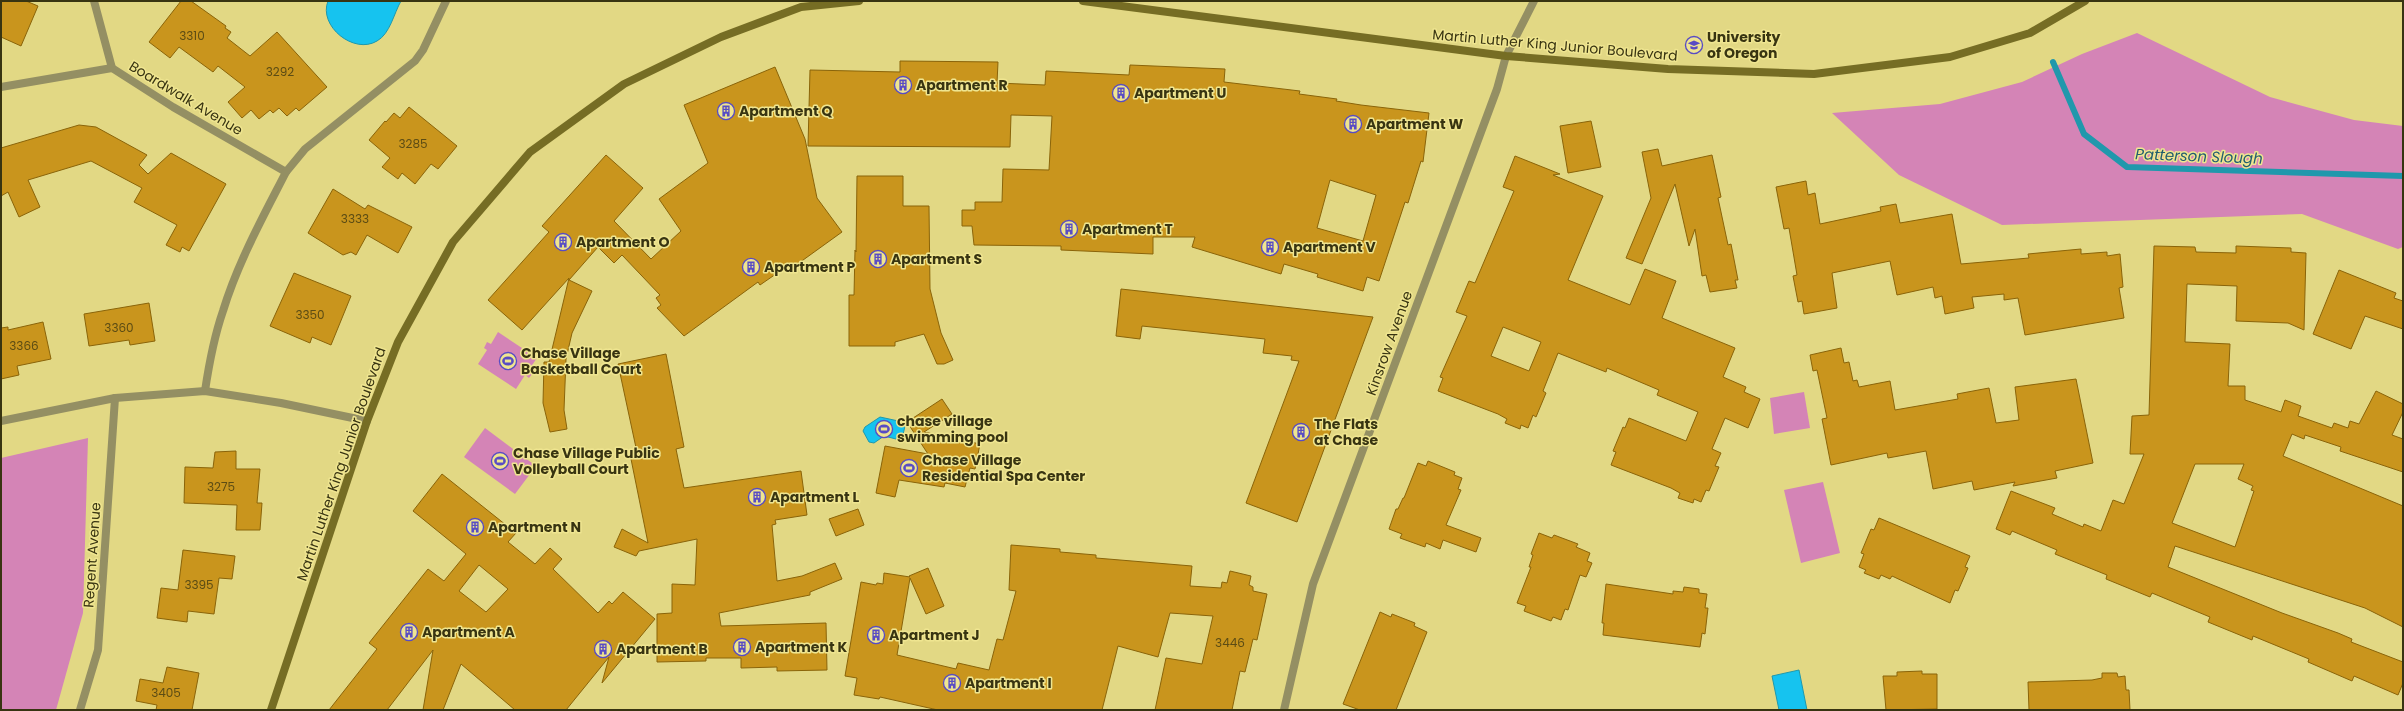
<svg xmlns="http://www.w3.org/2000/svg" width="2404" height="711" font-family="Poppins,sans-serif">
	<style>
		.green { fill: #d484b6 }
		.water { fill: #16c3ef; stroke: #2098ac }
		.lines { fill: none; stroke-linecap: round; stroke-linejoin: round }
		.stream { stroke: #2098ac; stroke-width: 6 }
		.building { fill: #c9951d; stroke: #8a6409; fill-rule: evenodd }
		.minor { stroke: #948f63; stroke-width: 8 }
		.secondary { stroke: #766d24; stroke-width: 8 }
		.labels { text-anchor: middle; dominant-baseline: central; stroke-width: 3; stroke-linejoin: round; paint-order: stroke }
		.number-label { font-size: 12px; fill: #5c4c14 }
		.poi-label { font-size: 14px; font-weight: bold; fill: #383411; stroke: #efe590; text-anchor: start }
		.street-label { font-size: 14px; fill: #383411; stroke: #efe590 }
		.water-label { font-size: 15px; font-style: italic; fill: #225d6f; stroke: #efe590 }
	</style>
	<rect width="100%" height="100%" fill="#e2d884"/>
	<!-- green -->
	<g class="green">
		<path d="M2137,33l133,64 84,23 49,6v121l-5,2 -96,-35 -300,11 -103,-50 -67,-62 108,-9 82,-22 60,-28z"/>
		<path d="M498,332l39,26 -9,13 4,3 -3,4 -4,-3 -9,14 -38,-25 9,-14 -3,-2 3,-6 4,2z"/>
		<path d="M1804,392l6,36 -36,6 -4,-36z"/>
		<path d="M485,428l51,38 -21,28 -51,-37z"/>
		<path d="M88,438l-5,175 -27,97h-55v-252z"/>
		<path d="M1823,482l17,71 -39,10 -17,-73z"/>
	</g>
	<!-- water -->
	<g class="water">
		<path d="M328,1h73c-7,12 -11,33 -24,40 -23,14 -59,-15 -49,-40z"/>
		<path d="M880,417l23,5 2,4 -3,13 -2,1 -16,-4 -10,7 -5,-1 -6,-11 2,-4z"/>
		<path d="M1799,670l8,40h-28l-7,-34z"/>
	</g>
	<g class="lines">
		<!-- stream -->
		<path class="stream" d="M2053,62l31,72 43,33 276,9"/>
	</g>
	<!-- building -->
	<g class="building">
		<path d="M1,1h25l12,5 -17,40 -20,-9z"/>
		<path d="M181,1h10l35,25 -1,2 6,4 -4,6 23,18 27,-24 50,55 -28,24 -3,-3 -9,8 -8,-8 -6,5 -3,-3 -11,9 -8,-9 -9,8 -14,-16 17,-15 -27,-21 -5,6 -34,-25 -9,11 -21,-16z"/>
		<path d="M900,61l98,1 -1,21 48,2 1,-14 83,4 1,-10 95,4 -1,13 76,9 -1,3 38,5 -1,2 25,4 68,8 -6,49 -2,-1 -13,42 -3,-1 -26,79 -12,-4 -4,14 -46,-14 1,-3 -34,-10 -3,10 -89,-27 3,-10h-42v17l-92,-4v-4l-87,-1 -2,-19h-10v-16h13v-8h27l1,-33 46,1 3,-54 -41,-1 -1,32 -202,-1 2,-76 90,2zM1330,180l46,15 -13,46 -46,-13z"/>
		<path d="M775,67l30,72 12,59 25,34 -50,36 -3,-3 -29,20 -2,-3 -74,54 -27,-28 4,-3 -5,-7 4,-3 -38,-40 -8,8 -16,-16 -29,33 23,11 -20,42 -6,26 -2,51 3,19 -17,3 -7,-29 1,-41h5l20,-84 -47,52 -34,-30 61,-68 -7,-6 64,-71 37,33 -29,33 37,38 30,-28 -22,-32 49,-36 -24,-58z"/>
		<path d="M409,107l48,39 -19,23 -7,-5 -16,20 -13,-11 -4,6 -16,-12 8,-9 -21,-18 16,-19 1,1 8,-9 6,5z"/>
		<path d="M1591,121l10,46 -33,6 -8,-47z"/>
		<path d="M79,125l17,2 51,28 -8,10 9,9 23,-21 55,31 -37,67 -7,-4 -2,5 -14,-7 11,-20 -43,-23 8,-14 -51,-27 -63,19 12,27 -21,10 -11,-25 -7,4v-48z"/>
		<path d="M1658,149l4,17 50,-11 9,42 -3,1 10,47 3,-1 7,36h-3l2,8 -27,4 -4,-17 -4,1 -7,-47 -6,17 -14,-62 -33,80 -16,-6 25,-60 -9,-46z"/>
		<path d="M1515,156l45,18 -7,1 50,21 -35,84 62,25 15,-36 31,12 -14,37 73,30 -12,29 23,10 -2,5 16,7 -12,29 -23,-10 -13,31 9,4 -6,13 4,1 -10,24 -3,-1 -5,12 -7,-3 -1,4 -15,-5 2,-5 -9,-5 -60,-23 5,-13 -3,-1 10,-24 2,1 4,-10 57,23 12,-29 -41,-17 2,-5 -52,-22 -1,4 -48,-19 -15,38 3,2 -10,24 -3,-2 -5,13 -7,-3 -1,4 -15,-6 2,-4 -9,-5 -60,-23 5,-13 -3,-1 27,-61 -11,-4 13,-31 6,2 39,-92 -11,-4zM1503,327l38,15 -12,29 -38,-15z"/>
		<path d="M857,176h46v30h26l1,83 11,44 12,27 -9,4h-7l-13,-30 -29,8v4h-46v-51h5l1,-45 1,2z"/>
		<path d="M1806,181l2,14 7,-2 5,31 61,-13 -1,-4 16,-3 4,19 52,-9 9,50 68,-6 -1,-4 53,-5v5l26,-2v4l13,-2 3,33 -4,1 5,30 -99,17 -7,-37 -14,2v-6l-32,3 2,11 -29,6 -3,-18 -7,2 -2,-11 -36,8 -7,-34 -58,12 5,35 -33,6 -2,-13 -4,1 -5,-26 4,-1 -8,-47 -5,1 -8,-42z"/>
		<path d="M333,189l32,20 3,-4 44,22 -14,26 -31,-18 -11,20 -5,-3 -8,3 -35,-22z"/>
		<path d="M2154,246l41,1 1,5 40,1v-7l55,2v4l15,1 -2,77 -16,-7 -52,-2 1,-35 -50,-2 -2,58 45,2 -2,42h17v14l36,12 4,-12 16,6 -3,10 34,12 2,-5 14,5 2,-7 9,3 17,-33 27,13v8l-11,23 11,4v33l-63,-21 1,-4 -36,-12 -1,4 -12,-5 -9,22 120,50v121l-38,-19 -190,-62 -7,21 114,46 56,20 14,6 -1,3 52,20v21l-5,12 -44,-19 -2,5 -44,-19 1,-3 -56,-23 -1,4 -44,-18 2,-5 -58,-24 -2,4 -44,-18 1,-4 -52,-21 2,-4 -45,-19 -2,4 -14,-6 15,-38 44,17 -3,6 31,13 1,-3 17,7 12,-31 11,4 20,-50h-14l2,-38 17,-1zM2195,464h49l-6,15 15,7 -2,4 3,1 -19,56 -63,-24z"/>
		<path d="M2339,270l57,23 -2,5 9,3v28l-38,-13 -14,33 -38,-15z"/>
		<path d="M294,273l57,23 -20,49 -19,-8 -2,6 -40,-17z"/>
		<path d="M1121,289l252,28 -76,205 -51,-19 53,-142 -8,-1 1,-4 -29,-3 2,-14 -123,-13 -2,13 -24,-3z"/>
		<path d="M149,303l6,38 -25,4 -1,-5 -40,6 -5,-32z"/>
		<path d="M43,322l8,37 -34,7 2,9 -18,4v-51l7,-1v3z"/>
		<path d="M1841,348l3,15 5,-1 4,19 4,-1 2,7 31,-6 5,29 63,-11 -1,-5 32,-6 7,35 23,-3 -4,-33 61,-8 17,84 -38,8 2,7 -44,8 2,-4 -41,8 -2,-9 -39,8 -7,-38 -38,7 -1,-5 -56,12 -9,-46 5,-1 -10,-48 -4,1 -3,-16z"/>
		<path d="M666,354l18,93 -8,2 8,39 117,-17 6,44 -32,5 1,4 -4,1 5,56 25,-5 33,-13 7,16 -32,13v3l-91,18 2,13 105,-3 1,47 -50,1v-4l-36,1v-10h-35v3l-49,1v-48l15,-1v-29l23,1 2,-46 -58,12 -3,5 -22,-9 8,-18 26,14 -17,-84 7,-2 -20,-93z"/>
		<path d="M942,399l10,15 -28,18 56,12 -5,25 -5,-1 -5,19 -20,-4 -1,4 -45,-7 -4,17 -19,-4 9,-47 43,8 -21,-32z"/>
		<path d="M236,451v18h24l-3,34h5l-2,27h-24l1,-25 -53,-2 1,-36 28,1 2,-16z"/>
		<path d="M1428,461l27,11 -1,3 8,3 -4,11 3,1 -15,35 35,13 -5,14 -33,-12 -3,9 -14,-6 -1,4 -25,-9 2,-4 -13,-5 7,-20h2l5,-11h1l14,-35 8,3z"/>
		<path d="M442,474l74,59 -8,9 27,22 15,-16 12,11 -9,10 45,44 11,-12 3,3 11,-12 32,27 -53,64 7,-26 -43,53h-51l-54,-46 -18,46h-20l10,-60 -46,60h-58l48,-61 -8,-6 59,-74 16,12 22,-27 -53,-43zM479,565l29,24 -22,23 -27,-21z"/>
		<path d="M858,509l6,16 -28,11 -7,-17z"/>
		<path d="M1879,518l91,38 -5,11 3,1 -10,23 -3,-1 -5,13 -58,-27 -2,3 -9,-4 -2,4 -15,-6 2,-3 -7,-3 5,-13 -3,-1 10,-24 3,1z"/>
		<path d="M1539,533l13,5 2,-3 24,9 -2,3 14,6 -3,8 5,2 -6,14 -6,-2 -12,35 -3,-1 -4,11 -8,-3 -2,4 -27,-10 2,-5 -9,-3 14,-36h-2l4,-12 -2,-1z"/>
		<path d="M1011,545l49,4v3l36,3v3l96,8 -2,20 31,2 1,-6 5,1 3,-12 21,5 -2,9 4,2v4l14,3 -10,46 -4,-1 -8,33 -5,-1 -8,39h-77l11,-52 36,6 11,-48 -43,-3 -12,44 -40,-11 -16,64h-164l-58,-13 -1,2 -25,-4 3,-17 -12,-2 16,-94 15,3 1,-2 6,1 1,-11 26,4 -1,-1 19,-8 16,38 -18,8 -16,-36 -13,77 59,14 2,-6 31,7 8,-31 6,1 13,-49 -7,-1z"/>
		<path d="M183,550l52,6 -3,23 -13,-1 -5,36 -26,-3 -1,11 -30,-4 4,-30 17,2z"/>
		<path d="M1606,584l67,10v-3l10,1 1,-5 15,2v4l8,1 -2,14h3l-3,26 -3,-1 -2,14 -97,-12 1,-12h-2z"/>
		<path d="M1380,612l11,5 1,-3 23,9 -1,3 13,6 -31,78h-36l-17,-6z"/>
		<path d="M167,667l32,6 -7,37h-36l1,-5 -21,-4 4,-22 23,4z"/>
		<path d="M1922,671v3h15v35l-51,1 -3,-34h14v-4z"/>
		<path d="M2102,673h15l1,4 7,-1 1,14h3l1,20h-101l-1,-28 64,-2 10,-2z"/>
	</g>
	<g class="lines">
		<!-- minor -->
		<g class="minor">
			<path d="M94,1l18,67 61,39 113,65c-23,45 -48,90 -63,139 -9,26 -14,53 -18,80"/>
			<path d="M1,87l111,-19"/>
			<path d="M286,172l19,-23 110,-88 8,-11 23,-49"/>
			<path d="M1,421l114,-23 90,-7 76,12 86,18"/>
			<path d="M80,710l18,-60 17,-252"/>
			<path d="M1284,710l29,-126 184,-495 9,-33 28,-55"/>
		</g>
		<!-- secondary -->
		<g class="secondary">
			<path d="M1083,1l423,55 162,13 146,5 136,-17 80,-24 55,-32"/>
			<path d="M271,710l96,-289 31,-79 55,-100 77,-90 94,-68 97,-47 80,-30 58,-6"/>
		</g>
	</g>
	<!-- icons -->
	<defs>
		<g id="university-ring" transform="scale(0.9)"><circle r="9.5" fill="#efe590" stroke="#584cc4" stroke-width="1.5"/><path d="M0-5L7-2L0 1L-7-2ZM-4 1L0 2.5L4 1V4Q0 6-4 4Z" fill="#584cc4"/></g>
		<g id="building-ring" transform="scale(0.9)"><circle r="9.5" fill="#efe590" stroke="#584cc4" stroke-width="1.5"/><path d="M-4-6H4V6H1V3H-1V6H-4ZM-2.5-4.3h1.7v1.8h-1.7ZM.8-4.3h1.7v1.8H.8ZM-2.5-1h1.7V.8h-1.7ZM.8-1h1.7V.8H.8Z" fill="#584cc4"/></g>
		<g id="stadium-ring" transform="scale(0.9)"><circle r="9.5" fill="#efe590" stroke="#584cc4" stroke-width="1.5"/><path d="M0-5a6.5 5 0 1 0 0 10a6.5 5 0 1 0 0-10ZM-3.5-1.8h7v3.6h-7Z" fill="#584cc4"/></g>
	</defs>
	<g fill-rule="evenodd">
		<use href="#university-ring" x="1694" y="45"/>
		<use href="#building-ring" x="903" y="85"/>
		<use href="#building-ring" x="1121" y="93"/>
		<use href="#building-ring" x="726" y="111"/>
		<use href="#building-ring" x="1353" y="124"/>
		<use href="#building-ring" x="1069" y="229"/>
		<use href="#building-ring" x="563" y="242"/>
		<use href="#building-ring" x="1270" y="247"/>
		<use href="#building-ring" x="878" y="259"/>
		<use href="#building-ring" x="751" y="267"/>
		<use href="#stadium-ring" x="508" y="361"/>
		<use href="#stadium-ring" x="884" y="429"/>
		<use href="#building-ring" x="1301" y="432"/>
		<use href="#stadium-ring" x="500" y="461"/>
		<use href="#stadium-ring" x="909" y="468"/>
		<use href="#building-ring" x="757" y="497"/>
		<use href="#building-ring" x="475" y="527"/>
		<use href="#building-ring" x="409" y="632"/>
		<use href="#building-ring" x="876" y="635"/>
		<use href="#building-ring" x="742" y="647"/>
		<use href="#building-ring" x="603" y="649"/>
		<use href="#building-ring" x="952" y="683"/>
	</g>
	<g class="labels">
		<!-- number labels -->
		<g class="number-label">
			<text x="192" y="35">3310</text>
			<text x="280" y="71">3292</text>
			<text x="413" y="143">3285</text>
			<text x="355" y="218">3333</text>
			<text x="310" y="314">3350</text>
			<text x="119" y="327">3360</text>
			<text x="24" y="345">3366</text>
			<text x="221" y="486">3275</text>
			<text x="199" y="584">3395</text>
			<text x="1230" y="642">3446</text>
			<text x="166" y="692">3405</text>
		</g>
		<!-- poi labels -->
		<g class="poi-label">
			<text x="1707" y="37">University<tspan x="1707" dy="16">of Oregon</tspan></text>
			<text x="916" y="85">Apartment R</text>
			<text x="1134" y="93">Apartment U</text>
			<text x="739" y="111">Apartment Q</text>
			<text x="1366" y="124">Apartment W</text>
			<text x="1082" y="229">Apartment T</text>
			<text x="576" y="242">Apartment O</text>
			<text x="1283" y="247">Apartment V</text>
			<text x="891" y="259">Apartment S</text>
			<text x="764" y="267">Apartment P</text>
			<text x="521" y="353">Chase Village<tspan x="521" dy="16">Basketball Court</tspan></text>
			<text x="897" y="421">chase village<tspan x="897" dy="16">swimming pool</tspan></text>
			<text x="1314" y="424">The Flats<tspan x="1314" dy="16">at Chase</tspan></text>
			<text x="513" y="453">Chase Village Public<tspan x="513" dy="16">Volleyball Court</tspan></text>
			<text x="922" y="460">Chase Village<tspan x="922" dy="16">Residential Spa Center</tspan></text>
			<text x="770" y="497">Apartment L</text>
			<text x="488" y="527">Apartment N</text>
			<text x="422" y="632">Apartment A</text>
			<text x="889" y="635">Apartment J</text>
			<text x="755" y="647">Apartment K</text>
			<text x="616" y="649">Apartment B</text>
			<text x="965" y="683">Apartment I</text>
		</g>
		<!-- street labels -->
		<g class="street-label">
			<text transform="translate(1555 45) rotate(5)">Martin Luther King Junior Boulevard</text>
			<text transform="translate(186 98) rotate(31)">Boardwalk Avenue</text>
			<text transform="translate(1389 343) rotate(-70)">Kinsrow Avenue</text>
			<text transform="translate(341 464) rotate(-71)">Martin Luther King Junior Boulevard</text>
			<text transform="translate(92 555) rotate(-86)">Regent Avenue</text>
		</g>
		<!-- water labels -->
		<g class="water-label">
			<text transform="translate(2199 156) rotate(2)">Patterson Slough</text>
		</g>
	</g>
	<!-- border -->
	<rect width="2404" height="711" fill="none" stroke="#383411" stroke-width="4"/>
</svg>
